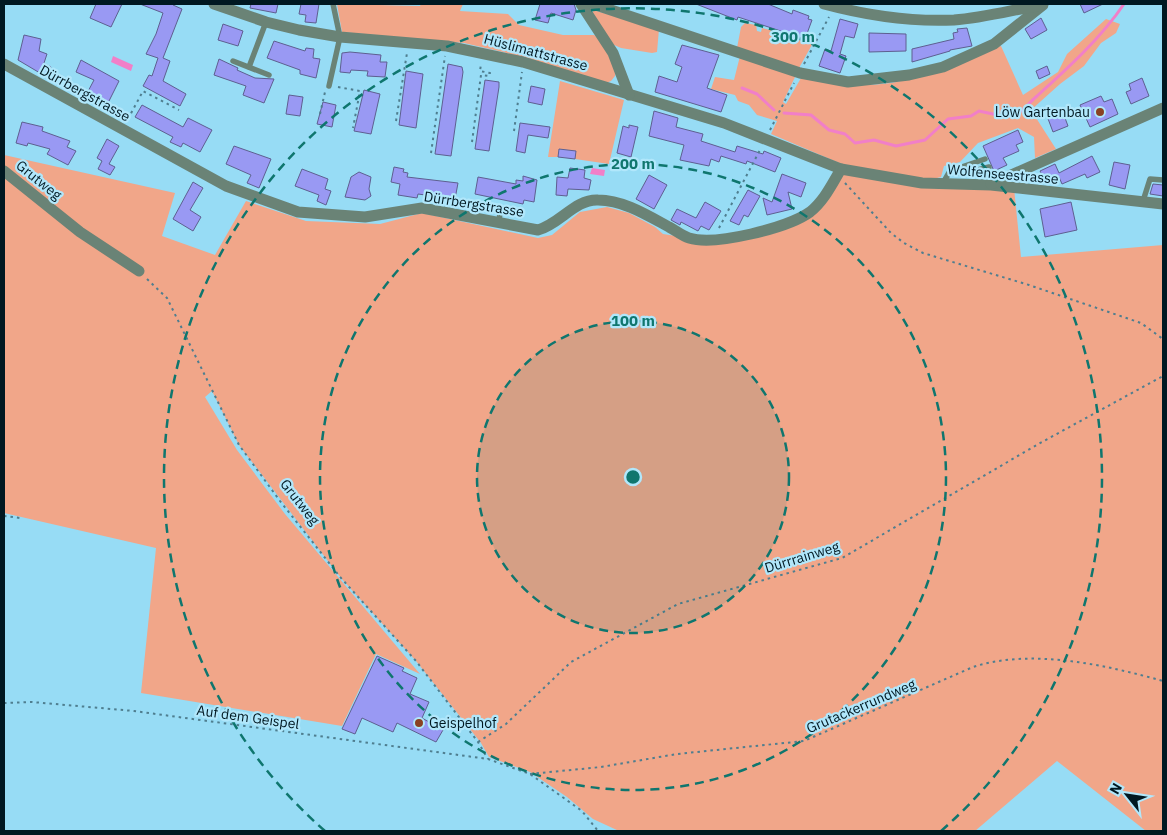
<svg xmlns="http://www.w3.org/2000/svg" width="1167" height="835" font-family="'IBM Plex Sans',sans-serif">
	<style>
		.green { fill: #f1a689 }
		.water { fill: #f17fc8 }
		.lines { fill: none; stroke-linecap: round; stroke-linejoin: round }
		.stream { stroke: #f17fc8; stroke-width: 3 }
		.building { fill: #9999f3; stroke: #5e5f90 }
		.path { stroke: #4f7e8f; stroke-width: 2; stroke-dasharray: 2.5 4; stroke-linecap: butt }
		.lane { stroke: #6a8376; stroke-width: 5.5 }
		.street { stroke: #6a8376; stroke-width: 11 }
		.ring { fill: none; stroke: #0f766e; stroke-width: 2.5; stroke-dasharray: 9 6 }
		.poi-dot { fill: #8a4223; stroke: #b1e7fb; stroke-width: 2 }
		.labels { text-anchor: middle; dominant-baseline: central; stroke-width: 4.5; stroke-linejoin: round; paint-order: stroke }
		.street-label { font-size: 14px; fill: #001821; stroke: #b1e7fb }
		.poi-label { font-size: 14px; fill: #001821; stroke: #b1e7fb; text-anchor: end }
		.centre { fill: #0f766e; stroke: #b1e7fb; stroke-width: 2.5 }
		.ring-label { font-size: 15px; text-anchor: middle; font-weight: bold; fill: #0f766e; stroke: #b1e7fb; stroke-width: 4.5; stroke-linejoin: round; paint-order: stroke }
	</style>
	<rect width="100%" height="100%" fill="#97dcf5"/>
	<!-- green -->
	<g class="green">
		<path d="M337,4l83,2 1,-2h42l-3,7 48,3 11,11 44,10h31l7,6 15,29 -1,6 -4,5 -5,2 -103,-31 -39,-9 -122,-11z"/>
		<path d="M593,10l66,19 -2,23 -5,1 -31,-5 -9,-4 -19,-29z"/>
		<path d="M1106,19l14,5 -4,9 -15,10 -17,23 -24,18 -29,26 25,39 -21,9 -1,-21 -16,-9 -40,15 -18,19 -16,4 -3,11 -16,4 -74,-13 -80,-34 6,-13 -20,-6 -8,-10 -11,-4 -3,-6 -24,-6 4,-12 19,3 6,-24 56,19 -13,27 3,2 15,-26c39,7 78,12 117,-2 27,-10 55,-26 83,-30l22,49 35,-23 9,-18z"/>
		<path d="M745,23l11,2 1,6 4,1 1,-4 46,12 5,3 -14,25 -62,-20 4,-21z"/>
		<path d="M560,81l64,19 -15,64 -34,-5v-8l-16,-2 -1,8h-10z"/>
		<path d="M4,155l171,38 -13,43 53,19 31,-54 60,20 74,3 42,-11 116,25 14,-3 28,-23 27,-5 22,6 26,14 8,7 26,4 41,1 80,-28 31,-42 173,19 7,69 142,-12v586h-17l-89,-70 -82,70h-356l-26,-12 -26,-22 -37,-25 -41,-15 -8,-14 -65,-82 -75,-83 -102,-133 -27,-54 -7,6 32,53 48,64 135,160 -44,-20 -34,72 -201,-33 15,-145 -152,-35z"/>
	</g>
	<!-- water -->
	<g class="water">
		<path d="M113,56l20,9 -2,6 -20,-9z"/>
		<path d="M592,168l13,2 -1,6 -14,-2z"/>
	</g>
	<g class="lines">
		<!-- stream -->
		<g class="stream">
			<path d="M742,88l15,6 17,16"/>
			<path d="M784,113l27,2 18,15 16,4 10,9 19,-3 22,6 29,-6 23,-21 23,-3 8,-5c11,2 27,8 38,3 7,-4 14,-13 20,-18 31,-28 64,-58 87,-92"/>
		</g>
	</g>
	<!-- building -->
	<g class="building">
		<path d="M96,4h26l-11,23 -21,-9z"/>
		<path d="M140,4h33v1l9,4 -19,49 7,3 -7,20 23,13 -6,12 -37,-20 6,-11 3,1 6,-18 -12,-4 10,-20 7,-21z"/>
		<path d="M251,4h27l-2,9 -26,-5z"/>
		<path d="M301,4h18l-3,19 -11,-1 1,-7 -7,-1z"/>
		<path d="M540,4h34l2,6 -3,10 -22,-7 -3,10 -13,-3z"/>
		<path d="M696,4h72l24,10 1,-4 16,6 -1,3 4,1 -7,19 -67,-22 -1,3z"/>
		<path d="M1080,4h23l-19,9z"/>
		<path d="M1041,18l6,12 -16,9 -6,-10z"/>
		<path d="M840,19l18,5 -4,14 -9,-2 -5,18 6,2 -6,17 -21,-7 6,-17 6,2z"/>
		<path d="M223,24l20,7 -5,15 -20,-6z"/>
		<path d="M967,28l5,18 -22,4v1l-38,11v-13l42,-10 -1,-6 5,-1 -1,-3z"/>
		<path d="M869,33l37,1v17l-37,1z"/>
		<path d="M24,35l17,4 -2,12 8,3 -3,9 7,4 -6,9 -27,-16z"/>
		<path d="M274,41l31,10 1,-3 8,1 -1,9 7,1 -4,19 -16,-4v-4l-33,-12z"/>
		<path d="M682,45l37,10 -12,33 20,7 -6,17 -66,-20 4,-16 18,6 5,-15 -7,-3z"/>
		<path d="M350,52l31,3 -1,7h7l-2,15 -18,-1 1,-5 -17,-1 -1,3 -10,-1 2,-19z"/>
		<path d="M219,59l19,9 -1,2 18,8 19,1 -10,24 -21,-8 3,-9 -32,-11z"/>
		<path d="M81,60l38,21 -14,28 -21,-10 10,-19 -18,-8z"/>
		<path d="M448,64l14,3 1,5 -12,84 -16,-2z"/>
		<path d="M1047,66l3,8 -11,5 -3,-8z"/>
		<path d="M406,71l17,3 -7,54 -17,-3z"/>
		<path d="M1142,78l7,18 -18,8 -5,-12 5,-2 -2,-6z"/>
		<path d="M485,80l14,2v5l-10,64 -14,-2z"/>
		<path d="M531,86l14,3 -3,16 -14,-3z"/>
		<path d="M364,90l16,4 -9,40 -17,-3z"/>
		<path d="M289,95l14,2 -3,19 -14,-2z"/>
		<path d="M1101,96l3,6 8,-3 6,15 -28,13 -10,-22z"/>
		<path d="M323,102l13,3 -4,22 -15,-3z"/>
		<path d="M142,105l41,22 5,-9 24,12 -12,22 -17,-9 -2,4 -11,-5 3,-5 -38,-20z"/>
		<path d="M1062,110l6,16 -15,6 -6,-16z"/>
		<path d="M654,111l24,7 -2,9 27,7 -2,7 34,11 2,-6 26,8 1,-3 17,7 -6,14 -28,-11 -1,3 -25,-8 -2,6 -8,-3 -2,7 -29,-6 4,-15 -35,-9z"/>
		<path d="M22,122l21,5 -1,4 28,10 -3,6 9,4 -8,14 -21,-11 3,-5 -22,-6 -1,3 -11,-3z"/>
		<path d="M520,123l30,4 -2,11 -20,-3 -3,18 -9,-2z"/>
		<path d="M629,125l9,2 -7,30 -14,-4 6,-27 6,2z"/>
		<path d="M1018,130l5,12 -7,3 3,6 -16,7 4,7 -13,6 -11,-25z"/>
		<path d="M107,139l12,7 -10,18 6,3 -5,8 -12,-6 4,-8 -5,-3z"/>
		<path d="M234,146l37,13 -12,29 -12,-5 4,-8 -25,-11z"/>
		<path d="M559,149l17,2 -1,8 -17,-2z"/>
		<path d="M1092,156l8,16 -13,6 -2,-4 -23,10 -3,-7 -13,6 -6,-12 15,-7 4,9z"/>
		<path d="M1114,162l16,3 -5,24 -16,-4z"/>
		<path d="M394,167l10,2 -1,3 5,1 -1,4 51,6 -3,16 -37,-5 -1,4 -19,-3 2,-11 -9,-2z"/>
		<path d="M570,168l15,2 -1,8 7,2 -2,10 -21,-1 -1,7 -11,-1 1,-18 11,1z"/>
		<path d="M302,169l26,10 -3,10 6,2 -5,14 -9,-4 2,-6 -24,-9z"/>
		<path d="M359,172l12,5 -2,12 2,7 -6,4 -20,-3 6,-20z"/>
		<path d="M782,174l24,9 -5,14 -13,-5 4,17 -25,6 -4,-17 9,4z"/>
		<path d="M649,175l18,10 -13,24 -18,-10z"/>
		<path d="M523,176l14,4 -3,22 -10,-2 -1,4 -48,-10 3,-17 38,7v-4l7,1z"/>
		<path d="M193,182l10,6 -13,22 11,7 -8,14 -20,-12z"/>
		<path d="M1153,184l10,1v11l-13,-2z"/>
		<path d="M748,190l12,6 -12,21 -4,-2 -5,10 -9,-4z"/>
		<path d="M705,202l16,9 -12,19 -8,-4 -3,5 -17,-9 -1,3 -9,-5 6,-11 19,9z"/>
		<path d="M1071,202l6,28 -32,7 -5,-28z"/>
		<path d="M377,656l27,12 -2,3 15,7 -7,16 19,8 -7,16 21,12 -7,12 -39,-19 -4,9 -31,-14 -7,16 -13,-5z"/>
	</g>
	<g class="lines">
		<!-- path -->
		<g class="path">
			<path d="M944,4h1"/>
			<path d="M804,64l25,-47"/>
			<path d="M338,87l22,4 -7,37"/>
			<path d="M320,114l5,-22"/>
			<path d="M128,119l15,-28 36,19"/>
			<path d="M396,121l11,-68"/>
			<path d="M770,130l24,-47"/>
			<path d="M514,131l8,-59"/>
			<path d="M472,142l9,-67 8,1 1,-3 -10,-2 1,-7"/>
			<path d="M431,153l14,-97"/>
			<path d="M845,183l46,50 13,10 19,10 106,32 112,38 22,16"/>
			<path d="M719,228l42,-80"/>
			<path d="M147,279l20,19 72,147 41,56 61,77 75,83 62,81 10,17"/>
			<path d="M4,516l16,2"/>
			<path d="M4,703l28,-1 102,9 354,48 42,15 52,37 16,20"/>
			<path d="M478,742l28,-18 65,-62 107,-58 164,-46 200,-116 121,-66"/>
			<path d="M530,774l71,-7 76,-13 127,-13 169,-74c58,-19 133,-2 190,14"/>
		</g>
		<!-- lane -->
		<g class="lane">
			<path d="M233,61l36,14"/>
			<path d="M249,67l17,-45"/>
			<path d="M329,86l11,-49 -7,-33"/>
			<path d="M952,171l11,3 26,-7"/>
			<path d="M943,183l7,-12 35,-12"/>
			<path d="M1143,201l7,-22 13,1"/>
			<path d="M481,205l19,7 -1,10"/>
		</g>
		<!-- street -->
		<g class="street">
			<path d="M214,4l52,18 33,8 41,7 107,9 76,16 201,61 117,46 81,14 69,2 172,19"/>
			<path d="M581,4l32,49 16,42"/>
			<path d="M593,4l207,69 48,9 61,-7 34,-8 51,-23 49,-39"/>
			<path d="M824,4c41,11 87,18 130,16 29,-2 58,-10 87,-15"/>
			<path d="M4,64l222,122 72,26 67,5 57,-9 116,22c22,-6 37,-31 60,-30 25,0 49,15 71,27 6,3 13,9 20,11 26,8 99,-10 121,-26 14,-11 22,-28 31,-43"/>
			<path d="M4,171l76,61 59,39"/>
			<path d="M991,184l172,-76"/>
		</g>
	</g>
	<!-- distance rings -->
	<circle cx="633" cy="477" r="156" fill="#0f766e" fill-opacity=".12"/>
	<g class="ring">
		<circle cx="633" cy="477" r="156"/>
		<circle cx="633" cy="477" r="313"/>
		<path d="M325 831A469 469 0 1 1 941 831"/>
	</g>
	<!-- markers -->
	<g class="poi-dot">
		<circle cx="1100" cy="112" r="5"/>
		<circle cx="419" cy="723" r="5"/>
	</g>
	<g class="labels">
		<!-- street labels -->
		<g class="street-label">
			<text transform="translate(536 52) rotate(15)">Hüslimattstrasse</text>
			<text transform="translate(85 93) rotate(29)">Dürrbergstrasse</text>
			<text transform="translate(1003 174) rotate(5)">Wolfenseestrasse</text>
			<text transform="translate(39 180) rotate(39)">Grutweg</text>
			<text transform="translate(474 204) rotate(9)">Dürrbergstrasse</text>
			<text transform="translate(300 502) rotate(52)">Grutweg</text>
			<text transform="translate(802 557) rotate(-17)">Dürrrainweg</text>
			<text transform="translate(861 706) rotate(-23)">Grutackerrundweg</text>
			<text transform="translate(248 717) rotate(8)">Auf dem Geispel</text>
		</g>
		<!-- poi labels -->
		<g class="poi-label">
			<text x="1090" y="112">Löw Gartenbau</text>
			<text x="429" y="723" text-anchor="start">Geispelhof</text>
		</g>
	</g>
	<circle cx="633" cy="477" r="8" class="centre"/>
	<g class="ring-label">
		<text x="793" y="42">300 m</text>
		<text x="633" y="169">200 m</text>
		<text x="633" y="326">100 m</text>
	</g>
	<!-- border -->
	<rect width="1167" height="835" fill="none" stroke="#001821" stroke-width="10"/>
	<!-- north arrow -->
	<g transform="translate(1127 795) rotate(300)" stroke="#b1e7fb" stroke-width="4" paint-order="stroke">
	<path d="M0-4L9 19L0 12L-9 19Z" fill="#001821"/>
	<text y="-8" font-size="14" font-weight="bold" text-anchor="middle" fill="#001821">N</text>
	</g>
</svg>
